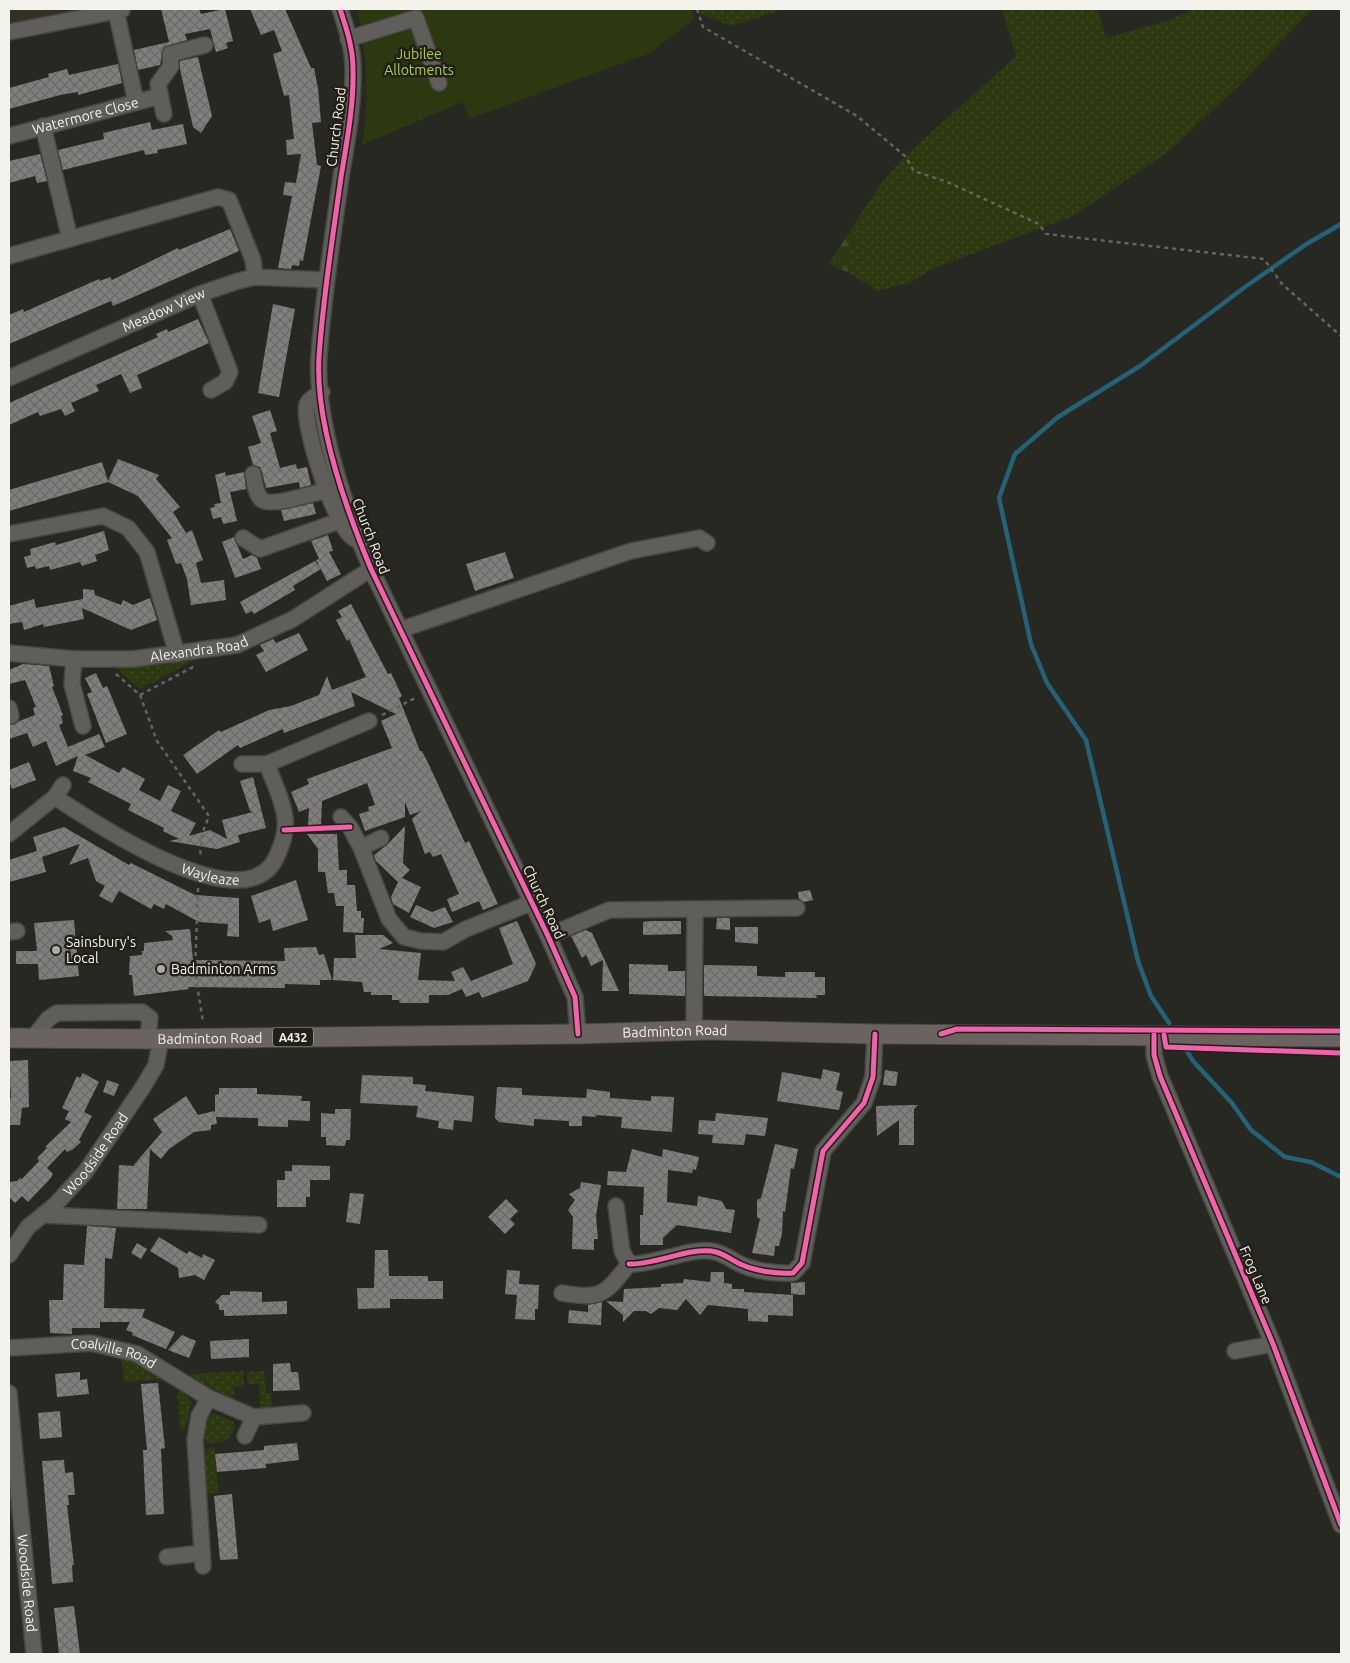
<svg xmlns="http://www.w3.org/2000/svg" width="1350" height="1663" font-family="Ubuntu,sans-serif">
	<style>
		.built { fill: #333022 }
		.grass { fill: url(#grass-dots) }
		.forest { fill: url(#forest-firs) }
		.garden { fill: #2c3810 }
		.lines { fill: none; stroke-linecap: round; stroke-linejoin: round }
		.stream { stroke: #236277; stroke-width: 4.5 }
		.building { fill: url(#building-cross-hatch) }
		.minor-casing { stroke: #464642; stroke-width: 18 }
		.major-casing { stroke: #464642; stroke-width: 21 }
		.path { stroke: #646460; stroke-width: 2.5; stroke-dasharray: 4 4; stroke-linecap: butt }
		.minor { stroke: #5f5e5a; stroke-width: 15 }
		.major { stroke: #6a6360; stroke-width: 19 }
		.cycleway-casing { stroke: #221f17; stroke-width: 8 }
		.cycleway { stroke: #f560ab; stroke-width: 5 }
		.poi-dot { fill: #acaba6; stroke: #221f17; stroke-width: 2 }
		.labels { text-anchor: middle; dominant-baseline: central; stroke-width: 5; stroke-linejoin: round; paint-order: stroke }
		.shield { fill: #221f17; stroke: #b4b3ac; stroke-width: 1 }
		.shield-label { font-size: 12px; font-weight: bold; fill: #f3f2ec }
		.park-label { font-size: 14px; fill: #aacf51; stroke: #221f17 }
		.street-label { font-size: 14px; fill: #f3f2ec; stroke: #221f17 }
		.poi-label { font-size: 14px; fill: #f3f2ec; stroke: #221f17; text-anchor: start }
	</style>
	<defs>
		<pattern id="grass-dots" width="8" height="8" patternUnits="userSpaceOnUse" patternTransform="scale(1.25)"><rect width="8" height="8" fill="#2c3810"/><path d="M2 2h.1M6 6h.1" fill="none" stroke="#414c27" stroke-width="1.8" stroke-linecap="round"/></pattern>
		<pattern id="forest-firs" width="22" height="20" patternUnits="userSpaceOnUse" patternTransform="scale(1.25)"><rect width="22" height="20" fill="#2c3810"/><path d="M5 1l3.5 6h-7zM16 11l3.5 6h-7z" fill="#414c27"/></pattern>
		<pattern id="building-cross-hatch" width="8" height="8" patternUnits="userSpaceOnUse" patternTransform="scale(1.25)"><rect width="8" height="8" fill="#817f7e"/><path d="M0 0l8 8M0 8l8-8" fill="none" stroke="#6b6968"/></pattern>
	</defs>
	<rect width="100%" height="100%" fill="#282823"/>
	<!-- built -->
	<path class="built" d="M9,9h92l-92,18z"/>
	<!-- grass -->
	<g class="grass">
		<path d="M697,9h87l-53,17 -33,-13z"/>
		<path d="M1002,9h96l8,29 64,-18 25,-11h117l-73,77 -71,66 -95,64 -141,53 -23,14 -32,8 -26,-17 -7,-10 10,-20 7,-30 19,-29 25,-29 111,-100z"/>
		<path d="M200,657l-60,32 -29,-26h35z"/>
		<path d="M122,1359l14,5 24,15 -36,3z"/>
		<path d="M243,1371l1,15 -11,1 2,13 -45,-23 1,-3z"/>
		<path d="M264,1371l2,22h5l1,14 -12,3 -1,-26h-11l-1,-12z"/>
		<path d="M181,1391l11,11 -8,29 -4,-3 -3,-35z"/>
		<path d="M215,1413l18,9 2,5c-8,18 -12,15 -30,16 -3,-10 -1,-26 10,-30z"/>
		<path d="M215,1447l3,46h-12l-2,-43z"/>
	</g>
	<!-- forest -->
	<path class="forest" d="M861,214l-7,30 -10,20 7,10 -22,-10z"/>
	<!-- garden -->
	<path class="garden" d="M363,9h328l3,10 -44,34 -181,66 -6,-17 -101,43c7,-49 6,-86 -5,-134z"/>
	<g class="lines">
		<!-- stream -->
		<g class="stream">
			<path d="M1169,1023l-18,-27 -13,-35 -52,-221 -39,-57 -16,-39 -32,-146 16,-44 43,-37 82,-51 105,-79 60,-42 36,-21"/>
			<path d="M1185,1048l8,13 39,42 19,27 34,27 26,5 30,15"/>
		</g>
	</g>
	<!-- building -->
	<g class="building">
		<path d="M161,9h38l2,5 24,-5 8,32 -7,2 2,5 -12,4 -6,-23 -25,5 2,6 -23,7 -4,18 -22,5 -4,-20 35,-8z"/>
		<path d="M250,9h35l26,59h3l4,20 3,34 -9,1 5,42 4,1 -18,95 -3,-1 -1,6 -7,-1 -1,4 -13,-1 14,-72 -9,-1 2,-13 11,1 5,-29 -14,1 -1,-15 8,-1 -5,-44 -5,1 -11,-42 9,-3 -8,-21 -13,5z"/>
		<path d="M198,57l14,59 -11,17 -8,-6 -13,-58v-8z"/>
		<path d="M118,64l4,19 -44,12v-3l-18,3 -51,14v-21l40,-11 -1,-3 19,-5 2,6z"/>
		<path d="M150,122l2,8 31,-6 4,20 -30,6 1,3 -13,2 -1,-5 -81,20 -5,-20 46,-11 -1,-6z"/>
		<path d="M40,154l7,27 -10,2 -2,-7 -26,7v-22z"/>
		<path d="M230,229l9,22 -126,55 -2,-5 -102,43v-29l14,-6 1,3 75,-33 1,2 10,-4 2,3 66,-32 1,2z"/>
		<path d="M273,304l22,5 -16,88 -21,-4z"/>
		<path d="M198,319l11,24 -72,32 5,13 -12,5 -9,-19 -25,11 3,6 -28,12 4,8 -10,5 -4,-7 -21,7 -2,-4 -29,13v-22l149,-66 -2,-3 11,-5 1,3z"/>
		<path d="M270,410l7,21 -7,2 10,35 16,-4 1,5 10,-2 4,18 -11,3 -1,-6 -33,6 -4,-16 -2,-5 -7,-2 -5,-18 13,-4 -9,-27z"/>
		<path d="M118,459l41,16 -3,4 24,28 -7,5 13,21 6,-3 11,30 -7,3 5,20 23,-3 2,20 -35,5 -4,-26 -6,-16 -5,1 -9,-24 5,-2 -34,-42 -30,-14 -99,29v-21l93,-28 6,19z"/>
		<path d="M225,472l1,4 18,-4 2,17 -16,3 7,29 -14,3 -2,-7 -8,2 -3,-11 5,-1 -1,-3 7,-1 -6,-28z"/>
		<path d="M313,503l3,11 -32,7 -3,-11z"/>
		<path d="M104,531l5,19 -14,5 2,6 -15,5 -2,-4 -30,8 -1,-4 -13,3 -1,-3 -8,2 -3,-11 7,-2 -1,-6 25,-7 1,3z"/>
		<path d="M328,535l5,16 -4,1 12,22 -14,7 -11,-21 3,-1 -8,-18z"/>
		<path d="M234,537l9,22 9,-4 5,3 4,11 -26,9 -13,-36z"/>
		<path d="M505,552l9,26 -39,13 -9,-27z"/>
		<path d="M315,561l6,8 -28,17 2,4 -41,24 -2,-3 -6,3 -6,-12z"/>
		<path d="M83,589l11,1 1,5 26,10 2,-5 10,5 17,-7 7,22 -26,10 -49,-22 2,11 -40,8 -1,-3 -19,6 -2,-8 -13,2v-18l25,-7 2,9 47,-9z"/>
		<path d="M351,604l37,70 3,-1 11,23 -3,2 21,53h2l8,16 35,76 4,-2 29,63 -15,6 -4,-9 -27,11 -5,-13 12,-5 -18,-40 -8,3 -3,-5 -5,2 -13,-35 9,-8 -11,4 -5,-13v15l-40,14 -6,-17 10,-3 -1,-4 7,-2 -8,-22 -45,18 -1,25 -13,-1 1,-17 -10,4 -8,-20 18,-8 -2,-5 85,-31 -11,-27 15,-7 -45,-22 4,14 -71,27 -1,-4 -43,19 -2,-3 -41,29 -14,-19 36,-25 2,2 48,-22 22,-4 28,-11 8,-19 5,14 34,-13 -17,-38 -2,2 -11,-21 6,-3 -4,-6z"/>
		<path d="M299,633l9,17 -42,22 -10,-17 8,-4 -4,-6 13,-6 3,4z"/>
		<path d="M23,664l26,2 5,20 -2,1 11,28 -2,1 2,7 -4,2 9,22 31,-13 6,13 -20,8 34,18 4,-6 22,12 -6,11 21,11 8,-16 13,6 -10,20 25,12 -7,13 21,-6 17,9 -5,-19 31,-8 -3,-1 -10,-30 13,-4 13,51 -28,7 2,7 -23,7 -48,-8 10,-2 -16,-8 1,-3 -36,-18 3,-6 -43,-22 3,-4 -18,-7 5,-15 -22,10 -10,-25 -13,6 -6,-14 -18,6v-14l26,-10 -2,-7 3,-1 -11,-27 -16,4v-14z"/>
		<path d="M96,673l7,15 4,-2 20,48 -21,9 -19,-49 5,-2 -7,-14z"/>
		<path d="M29,762l7,18 -24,9 -3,-9v-10z"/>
		<path d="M405,826l-2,37 7,7 -8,8 19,9 -12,26 -16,-9 -2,-7 7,-15 -22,-21 -2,-6 14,-11z"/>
		<path d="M64,827l65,38 2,-2 64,32 44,3v39l-12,-1 1,-12 -29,-2 -33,-18 -2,5 -10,-5 -3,5 -32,-18 -7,12 -13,-7 6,-10 -9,-5 -8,-23 -19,7 11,-21 -38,13 4,15 -37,10v-22l28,-9 -4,-14z"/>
		<path d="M307,834h30l2,36h8v15h8l2,26h4v7h3l-1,15 -20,-1 1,-26h-8l-2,-13h-6l-3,-21h-7v-23z"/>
		<path d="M296,880l12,40 -35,11 -3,-12 -11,4 -8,-27z"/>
		<path d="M810,890l3,10 -9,2 -5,-3 -1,-7z"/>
		<path d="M416,905l16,7 13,-5 8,15 -19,6 -24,-11z"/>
		<path d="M717,918h13v12l-14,-1z"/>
		<path d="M74,920l5,56 -40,4 -1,-16h-22v-13h21l-3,-28z"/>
		<path d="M517,921l19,43 -8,17 -46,17 -3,-6 -13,5 -4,-8 -14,6h-19v8h-29l-1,-3h-7v-5h-21v-3h-7l-2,-10 -29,-2 1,-22h22l-1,-23h28l10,8 -14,6 42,4 -3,27 37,1 -4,-9 12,-5 8,14 42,-17 -14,-36z"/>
		<path d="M651,921h30v13l-38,1v-13z"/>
		<path d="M735,927h23v17l-23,-2z"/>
		<path d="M190,929l3,31 92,1 -1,-13 32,-1 3,8 5,-1 8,26h-12v5l-35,-1v4l-97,-1 1,2 -55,7 -2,-21h-3l1,-19 12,-1v-4h2v-8l29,-3 -1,-4 -7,-5z"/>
		<path d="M586,930l6,3 27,58h-17l1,-31 -12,6 -5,-11 -4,3 -11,-22z"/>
		<path d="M629,964l39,1v6h17v25l-56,-2z"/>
		<path d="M704,965l53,1v10l28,1v-5h30v5h10v18h-9l1,3 -113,-2z"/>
		<path d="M28,1060l1,47 -7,1 -2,17h-11v-27h2l-2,-37z"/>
		<path d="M823,1069l17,4 -4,17 7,2 -4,18 -62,-9 5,-29 39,7z"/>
		<path d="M885,1070l13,2 -2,14 -13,-1z"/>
		<path d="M83,1073l16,9 -15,30 8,4 -13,24 2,2 -9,8 -5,2 -2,-3 -18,19 6,6 -3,5 -22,23 -6,-6 -7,7 -6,-6v-15l8,-1 3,-3 2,1 17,-18 -2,-3 10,-10 -2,-1 26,-25 -6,-3 4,-8 -7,-3 15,-32 3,2z"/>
		<path d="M362,1075l51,2v7l13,1 -1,6 49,5 -2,26 -18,-2 -1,10 -15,-2 1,-7 -23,-4 2,-11 -58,-3z"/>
		<path d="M107,1080l12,4 -5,12 -11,-4z"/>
		<path d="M497,1087l25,1v7l64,3 1,-9 23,3v6l41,3v-5l23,1 -2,35 -51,-4 1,-11 -26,-2v2l-14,-1v10h-13v-5l-35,-2v7l-35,-4 -4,-4z"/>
		<path d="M219,1088h38v6l45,2 -1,5h9v20l-22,-1v7l-30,-1v-8l-42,-1 1,7 -6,1v5l-17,2 -25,17 -8,10 -11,-10 -3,60h-30l2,-44 14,1 29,-34 -9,-13 33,-23 12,19 16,-4 1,2v-18l4,-1z"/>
		<path d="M914,1105h4l-4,4v36h-15v-25l-22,16 -1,-30z"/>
		<path d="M335,1109h16l-1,31h-4l-1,6 -19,-1v-8h-5v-24l14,1z"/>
		<path d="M716,1113l52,5 -3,18 -19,-2 -2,11 -32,-2 1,-8 -15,-1 1,-14 16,1z"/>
		<path d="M775,1144l23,5 -4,20 -3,-1 -6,44 -2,-1 -1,22 -3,13h-4l-1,10 -22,-3 8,-34 -3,-2v-17l4,-2z"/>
		<path d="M632,1149l30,8 1,-8 36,8 -3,13 -3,-1 -1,4 -24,-3 -1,32 30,4 1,-10 24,5 4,8 9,1 -4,23 -54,-8 -14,13v7h-23v-30h3l1,-28 -37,-2 1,-14 18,1z"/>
		<path d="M292,1165l38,1v14h-20v17h-4v10h-29v-27h8v-9h7z"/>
		<path d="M581,1182l20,3 -5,31 2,23h-4v11l-22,-1 1,-32 -5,-7 7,-10 -6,-6 11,-6z"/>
		<path d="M350,1193l14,1 -4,30 -14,-2z"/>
		<path d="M506,1199l12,12 -8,8 5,5 -10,10 -17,-17z"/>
		<path d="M87,1226l29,2 -4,31 -7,-1 -1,50 41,1 -3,8 33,15 -9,17 -34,-14 1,-2 -7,-3 4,-8h-30v6h-28v6l-22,-1 -1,-33h14l1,-36 20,1z"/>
		<path d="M159,1237l28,17 2,-3 13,7 1,-4 12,6 -11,20 -9,-5 -16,3 -1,-10 -28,-17z"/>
		<path d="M137,1243l10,6 -6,10 -10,-6z"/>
		<path d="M375,1250h13l1,26h39v5h15v18h-53v9l-32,1 -1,-21h17z"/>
		<path d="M507,1270l13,1 -1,13 20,1 -1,24h-3v11l-20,-1 2,-24 -12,-1z"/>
		<path d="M711,1272h13v11l8,1v5h12v3l49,3v21l-25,-1v7l-20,-1v-12l-40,-4 -8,10 -14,-16 -9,11 -18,-2 -8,6 -5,-3h-12l-11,11v-7l-17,-14 17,1 1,-13 37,-2v-3l22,-1 1,-4 26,3z"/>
		<path d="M805,1282v13l-14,-1v-11z"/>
		<path d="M230,1291l32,1v10l25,-1v13l-63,2v-6h-5v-5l-4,-3 7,-7h8z"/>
		<path d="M602,1302l-1,23 -33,-2 1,-13 19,2v-7z"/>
		<path d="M182,1335l14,6 -7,17 -21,-8z"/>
		<path d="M249,1339v18l-38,2 -1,-18z"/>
		<path d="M290,1363l1,9h7l2,18 -27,1v-27z"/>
		<path d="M80,1372v8l7,-1 2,15 -32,3 -2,-23z"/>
		<path d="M158,1383l7,65 -4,1 3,65 -18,1 -3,-65h4l-6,-66z"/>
		<path d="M60,1411l2,26 -22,2 -2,-26z"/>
		<path d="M297,1443l2,17 -33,4v4l-49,4 -2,-18 49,-4v-4z"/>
		<path d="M64,1460l1,13 8,-1 2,23h-7l1,10h-2l7,60h-2l1,17 -21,2 -10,-123z"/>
		<path d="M232,1494l6,65 -18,1 -6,-64z"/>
		<path d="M74,1606l6,48h-21l-5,-46z"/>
	</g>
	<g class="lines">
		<!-- minor casing -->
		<g class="minor-casing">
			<g id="minor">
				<path d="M340,9c6,18 13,39 13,59 1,36 -6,73 -12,109 -8,59 -18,119 -22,180 -4,65 27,152 52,212l177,367 27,61 3,37"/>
				<path d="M116,11l20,91"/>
				<path d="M9,32l113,-22"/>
				<path d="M348,39l68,-21 23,65"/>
				<path d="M164,114l-6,-30 13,-18 -1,-12 35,-9"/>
				<path d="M43,126l27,113"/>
				<path id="s1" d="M9,136l151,-40"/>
				<path d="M9,256l209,-59 11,3 24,60 2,17"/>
				<path d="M200,294l30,78 -5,10 -14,8"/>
				<path id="s2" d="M9,378l191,-84 38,-13 17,-4 71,3"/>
				<path d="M322,392c-5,3 -12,6 -15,12 -6,19 29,127 48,135"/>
				<path d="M253,474c2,8 2,20 9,26 9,7 53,-7 65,-10"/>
				<path d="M9,534l94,-18 25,12 19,24 30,102"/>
				<path d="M243,538l17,11 79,-28"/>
				<path d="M400,630l231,-79 68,-13 8,5"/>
				<path id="s3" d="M9,653l65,6h59l104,-14 56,-26 78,-50"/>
				<path d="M74,659l-2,25 11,42"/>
				<path d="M9,708l2,8"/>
				<path d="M242,764h25l102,-43"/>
				<path id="s4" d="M55,797c38,25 189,127 221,61 6,-13 11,-26 9,-40 -2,-18 -12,-37 -18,-54"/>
				<path d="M341,817l9,10 11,21 28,71 15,18 17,4 22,1 23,-13 67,-27"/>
				<path d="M9,834l46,-37 8,-12"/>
				<path d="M361,848l20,-10"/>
				<path d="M9,932l8,-1"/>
				<path d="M548,936l61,-26 188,-2"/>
				<path d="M694,1031l1,-121"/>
				<path d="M1154,1035v20l6,21 113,268 68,181"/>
				<path d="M33,1038l15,-19 9,-6 85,-1 8,6 -2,21"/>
				<path d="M43,1215l216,10"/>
				<path id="s5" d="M9,1255l19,-28 27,-22 31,-34 57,-84 13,-22 5,-27"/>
				<path d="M629,1264c28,1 61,-18 87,-12 8,2 16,8 24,12 15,7 36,10 53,9l9,-10 21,-112 41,-48 9,-26 2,-43"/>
				<path d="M562,1293c40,7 43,1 67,-29l-7,-13 -6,-45"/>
				<path id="s6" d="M9,1348l82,-5 46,11 72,44 45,19 49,-4"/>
				<path d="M1235,1351l38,-7"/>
				<path id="s7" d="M9,1393l25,261"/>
				<path d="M245,1436l9,-19"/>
				<path d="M167,1557l35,-4"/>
				<path d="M203,1566l-8,-126 4,-24 10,-18"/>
			</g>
		</g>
		<!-- major casing -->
		<g class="major-casing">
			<g id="major">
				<path id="s8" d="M9,1038l139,1 430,-5 130,-4 167,4 466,3"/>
			</g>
		</g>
		<!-- path -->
		<g class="path">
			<path d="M697,9l6,18 154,89 48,40 9,15 31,10 94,43 7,10 218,25 18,25 59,52"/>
			<path d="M116,674l24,21 55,-29"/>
			<path d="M140,695l17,46 52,75 -7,18 -2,24"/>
			<path d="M382,715l35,-18"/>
			<path d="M198,888l-3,84 8,50"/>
		</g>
		<!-- minor -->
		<use href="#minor" class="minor"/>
		<!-- major -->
		<use href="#major" class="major"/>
		<!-- cycleway casing -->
		<g class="cycleway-casing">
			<g id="cycleway">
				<path d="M340,9c6,18 13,39 13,59 1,36 -6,73 -12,109 -8,59 -18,119 -22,180 -4,65 27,152 52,212l177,367 27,61 3,37"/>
				<path d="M284,830l66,-3"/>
				<path d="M941,1034l16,-5 384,2"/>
				<path d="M1154,1035v20l6,21 113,268 68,181"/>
				<path d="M1164,1035l2,12 175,6"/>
				<path d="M629,1264c28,1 61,-18 87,-12 8,2 16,8 24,12 15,7 36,10 53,9l9,-10 21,-112 41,-48 9,-26 2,-43"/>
			</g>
		</g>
		<!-- cycleway -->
		<use href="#cycleway" class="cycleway"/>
	</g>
	<!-- markers -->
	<g class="poi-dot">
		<circle cx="56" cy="950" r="5"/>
		<circle cx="161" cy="969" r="5"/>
	</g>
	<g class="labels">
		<!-- shield labels -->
		<rect class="shield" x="273" y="1027.5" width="40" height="19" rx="4"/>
		<g class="shield-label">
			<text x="293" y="1037">A432</text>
		</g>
		<!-- park labels -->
		<g class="park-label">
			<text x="419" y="54">Jubilee<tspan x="419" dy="16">Allotments</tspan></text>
		</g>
		<!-- street labels -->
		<g class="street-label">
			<text stroke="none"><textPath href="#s1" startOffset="79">Watermore Close</textPath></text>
			<text transform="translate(336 127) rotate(-83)">Church Road</text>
			<text stroke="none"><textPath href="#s2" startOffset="169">Meadow View</textPath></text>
			<text transform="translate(371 536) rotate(69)">Church Road</text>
			<text stroke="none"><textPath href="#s3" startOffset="191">Alexandra Road</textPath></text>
			<text stroke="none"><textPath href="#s4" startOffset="175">Wayleaze</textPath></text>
			<text transform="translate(544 902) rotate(65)">Church Road</text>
			<text stroke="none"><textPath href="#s8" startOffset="666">Badminton Road</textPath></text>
			<text stroke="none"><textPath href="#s8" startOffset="201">Badminton Road</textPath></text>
			<text stroke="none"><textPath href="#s5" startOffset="134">Woodside Road</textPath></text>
			<text transform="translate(1256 1275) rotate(67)">Frog Lane</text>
			<text stroke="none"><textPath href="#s6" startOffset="106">Coalville Road</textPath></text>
			<text stroke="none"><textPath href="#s7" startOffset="191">Woodside Road</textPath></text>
		</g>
		<!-- poi labels -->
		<g class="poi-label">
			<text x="66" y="942">Sainsbury's<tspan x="66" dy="16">Local</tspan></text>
			<text x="171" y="969">Badminton Arms</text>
		</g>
	</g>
	<!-- border -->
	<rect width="1350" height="1663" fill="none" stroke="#f3f2ec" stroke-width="20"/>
</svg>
